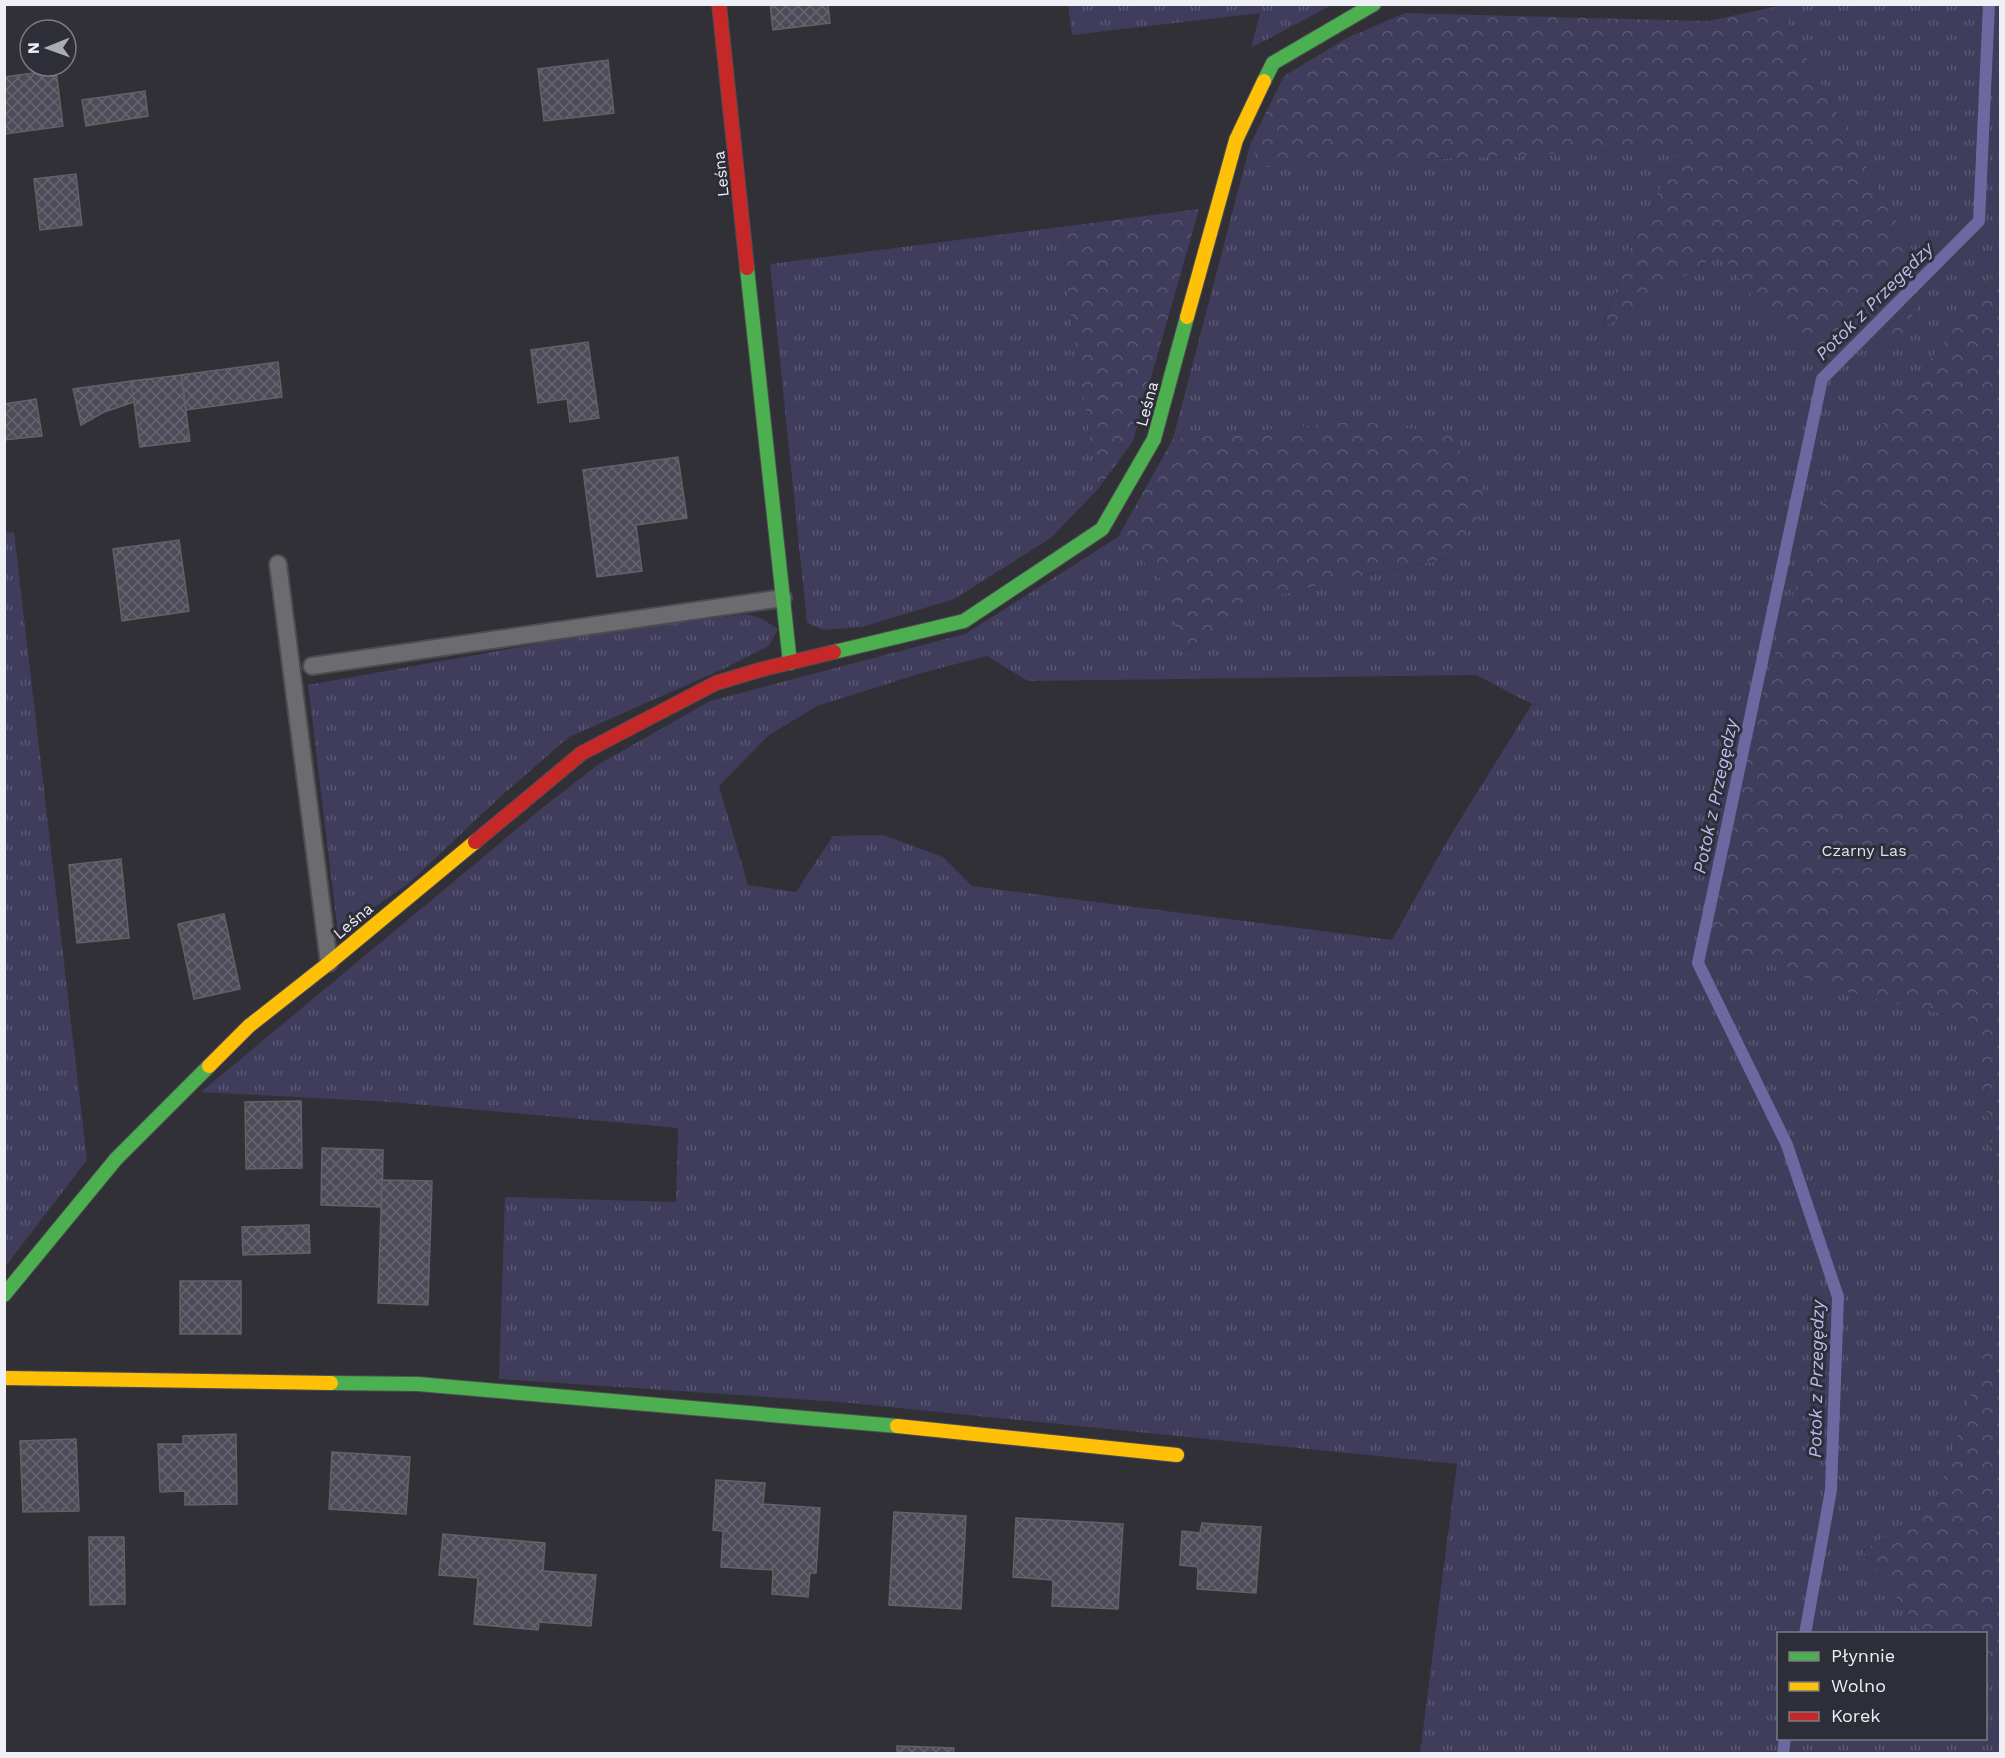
<svg xmlns="http://www.w3.org/2000/svg" width="2005" height="1758" font-family="'Work Sans',sans-serif">
	<style>
		.grass { fill: url(#grass-tufts); fill-rule: evenodd }
		.forest { fill: url(#forest-crowns) }
		.lines { fill: none; stroke-linecap: round; stroke-linejoin: round }
		.stream { stroke: #6c68a0; stroke-width: 12 }
		.building { fill: url(#building-cross-hatch); stroke: #626166; stroke-width: 1.5 }
		.lane-casing { stroke: #4c4c51; stroke-width: 20 }
		.fast-casing { stroke: #4c4c51; stroke-width: 16 }
		.slow-casing { stroke: #4c4c51; stroke-width: 16 }
		.jam-casing { stroke: #4c4c51; stroke-width: 16 }
		.lane { stroke: #6c6c70; stroke-width: 16 }
		.fast { stroke: #4caf50; stroke-width: 14 }
		.slow { stroke: #ffc107; stroke-width: 14 }
		.jam { stroke: #c62828; stroke-width: 14 }
		.labels { text-anchor: middle; dominant-baseline: central; stroke-width: 6; stroke-linejoin: round; paint-order: stroke }
		.street-label { font-size: 16px; fill: #efeff6; stroke: #2e2e38 }
		.park-label { font-size: 16px; fill: #e1e0f3; stroke: #2e2e38 }
		.water-label { font-size: 18px; font-style: italic; fill: #bebbf1; stroke: #2e2e38 }
	</style>
	<defs>
		<pattern id="grass-tufts" width="24" height="20" patternUnits="userSpaceOnUse" patternTransform="scale(1.5)"><rect width="24" height="20" fill="#3f3c5c"/><path d="M3 7l-1-3M5 7V3M7 7l1-3M15 17l-1-3M17 17v-4M19 17l1-3" fill="none" stroke="#5b5874"/></pattern>
		<pattern id="forest-crowns" width="20" height="18" patternUnits="userSpaceOnUse" patternTransform="scale(1.5)"><rect width="20" height="18" fill="#3f3c5c"/><path d="M2 6a3 3 0 1 1 6 0M12 15a3 3 0 1 1 6 0" fill="none" stroke="#5b5874"/></pattern>
		<pattern id="building-cross-hatch" width="8" height="8" patternUnits="userSpaceOnUse" patternTransform="scale(1.5)"><rect width="8" height="8" fill="#4c4b57"/><path d="M0 0l8 8M0 8l8-8" fill="none" stroke="#666570"/></pattern>
	</defs>
	<rect width="100%" height="100%" fill="#303036"/>
	<!-- grass -->
	<g class="grass">
		<path d="M1780,4l220,1v261l-181,244 13,479 143,32 25,189v97l-65,196 -72,48 59,82 -144,1v104h208v-77l14,2v90h-580l37,-289 -617,-62 -341,-23 6,-182 171,5 2,-74 -286,-26 -191,-10 341,-284 57,-44 111,-63 255,-67 153,-97 49,48 16,67 35,-22 29,-28 114,-26 85,-17 -87,-138 -186,18 77,-294 11,22 420,-19 -49,95 -31,86 119,-76 45,60 166,-29 -153,-278zM987,656l41,25 448,-6 56,29 -85,137 -55,99 -420,-54 -29,-29 -60,-22 -50,1 -37,56 -48,-7 -29,-99 50,-51 48,-29 108,-34z"/>
		<path d="M1068,5v-1l264,1 -81,43 9,-35 -188,22z"/>
		<path d="M1060,227l10,82 28,180 -47,49 -97,61 -92,28 -39,3 -16,-7 -37,-359z"/>
		<path d="M14,532l73,628 -82,107 -1,-734z"/>
		<path d="M748,614l16,6 14,9 -9,17 -46,23 -154,68 -69,60 -92,87 -70,49 -30,-248 311,-56z"/>
	</g>
	<!-- forest -->
	<g class="forest">
		<path d="M1778,6l153,278 -33,56 -91,6 -42,-33 -45,-60 -119,77 31,-87 49,-95 -420,19 -11,-22 34,-69 63,-38 58,-25 303,8z"/>
		<path d="M1199,209l-66,232 -35,48 -28,-180 -10,-82z"/>
		<path d="M2000,266v944l-25,-189 -143,-32 -123,-49 31,-172 79,-258z"/>
		<path d="M1359,421l91,13 40,68 -45,57 -84,17 -114,26 -29,28 -36,22 -15,-67 -49,-48 55,-98z"/>
		<path d="M2000,1307v356l-14,-2v-27l-64,-1 -59,-82 72,-48z"/>
	</g>
	<g class="lines">
		<!-- stream -->
		<g class="stream">
			<path d="M1805,1634l26,-144 7,-193 -51,-152 -89,-182 124,-584 157,-158 10,-217"/>
			<path d="M1783,1754l2,-16"/>
		</g>
	</g>
	<!-- building -->
	<g class="building">
		<path d="M770,4h58l2,19 -57,7z"/>
		<path d="M608,60l6,53 -70,8 -6,-52z"/>
		<path d="M56,70l7,56 -58,8 -1,-57z"/>
		<path d="M145,91l3,25 -62,10 -4,-26z"/>
		<path d="M76,174l6,51 -42,5 -6,-51z"/>
		<path d="M588,342l11,76 -29,4 -3,-23 -29,4 -7,-53z"/>
		<path d="M278,362l4,35 -96,13 -5,-35z"/>
		<path d="M181,375l9,66 -50,6 -9,-66z"/>
		<path d="M131,381l3,21 -30,10 -23,13 -8,-36z"/>
		<path d="M36,399l6,37 -38,4v-36z"/>
		<path d="M678,457l9,61 -51,7 6,46 -45,6 -14,-107z"/>
		<path d="M179,540l10,71 -67,10 -9,-72z"/>
		<path d="M121,859l8,79 -52,5 -8,-78z"/>
		<path d="M224,914l16,75 -46,10 -16,-75z"/>
		<path d="M301,1101l1,67 -56,1 -1,-67z"/>
		<path d="M322,1148l61,2 -1,57 -61,-2z"/>
		<path d="M382,1180l50,1 -4,124 -50,-2z"/>
		<path d="M309,1225l1,28 -67,2 -1,-28z"/>
		<rect x="180" y="1281" width="61" height="53"/>
		<path d="M236,1434l1,70 -52,1v-14l-25,1 -2,-48h25v-8z"/>
		<path d="M76,1439l3,72 -56,1 -3,-71z"/>
		<path d="M332,1452l78,5 -4,57 -77,-5z"/>
		<path d="M716,1480l49,3 -2,21 57,4 -4,65h-6l-2,24 -36,-3 1,-24 -52,-3 2,-36 -10,-1z"/>
		<path d="M894,1512l72,4 -5,93 -72,-4z"/>
		<path d="M1016,1518l107,6 -5,85 -66,-3 1,-26 -40,-3z"/>
		<path d="M1202,1523l59,4 -5,66 -59,-4 1,-22 -18,-2 2,-34 18,2z"/>
		<path d="M443,1534l102,9 -2,28 53,4 -5,51 -52,-4 -1,8 -64,-6 4,-46 -39,-3z"/>
		<path d="M89,1537h35l1,67 -35,1z"/>
		<path d="M897,1746l57,2 -1,6h-56z"/>
	</g>
	<g class="lines">
		<!-- lane casing -->
		<g class="lane-casing">
			<g id="lane">
				<path d="M278,564l51,399"/>
				<path d="M312,666l471,-68"/>
			</g>
		</g>
		<!-- fast casing -->
		<g class="fast-casing">
			<g id="fast">
				<path d="M1264,81l9,-18 101,-59"/>
				<path d="M747,268l43,395"/>
				<path d="M834,652l130,-31 138,-92 52,-90 33,-122"/>
				<path d="M4,1295l112,-136 93,-93"/>
				<path d="M331,1383l87,1 479,42"/>
			</g>
		</g>
		<!-- slow casing -->
		<g class="slow-casing">
			<g id="slow">
				<path d="M1187,317l49,-177 28,-59"/>
				<path d="M209,1066l40,-40 80,-63 146,-121"/>
				<path d="M4,1378l327,5"/>
				<path d="M897,1426l280,29"/>
			</g>
		</g>
		<!-- jam casing -->
		<g class="jam-casing">
			<g id="jam">
				<path d="M719,4l28,264"/>
				<path d="M475,842l107,-89 134,-70 47,-14 71,-17"/>
			</g>
		</g>
		<!-- lane -->
		<use href="#lane" class="lane"/>
		<!-- fast -->
		<use href="#fast" class="fast"/>
		<!-- slow -->
		<use href="#slow" class="slow"/>
		<!-- jam -->
		<use href="#jam" class="jam"/>
	</g>
	<g class="labels">
		<!-- street labels -->
		<g class="street-label">
			<text transform="translate(721 174) rotate(-96)">Leśna</text>
			<text transform="translate(1147 404) rotate(-75)">Leśna</text>
			<text transform="translate(353 921) rotate(-40)">Leśna</text>
		</g>
		<!-- park labels -->
		<g class="park-label">
			<text x="1864" y="850">Czarny Las</text>
		</g>
		<!-- water labels -->
		<g class="water-label">
			<text transform="translate(1874 301) rotate(-45)">Potok z Przegędzy</text>
			<text transform="translate(1715 796) rotate(-78)">Potok z Przegędzy</text>
			<text transform="translate(1816 1379) rotate(-89)">Potok z Przegędzy</text>
		</g>
	</g>
	<!-- border -->
	<rect width="2005" height="1758" fill="none" stroke="#efeff6" stroke-width="12"/>
	<!-- legend -->
	<rect x="1777" y="1632" width="210" height="108" fill="#2e2e38" stroke="#7b7b84" stroke-width="1.5"/>
	<rect x="1789" y="1652" width="30" height="9" fill="#4caf50" stroke="#7b7b84" stroke-width="1.5"/>
	<text x="1831" y="1662" font-size="18" fill="#efeff6">Płynnie</text>
	<rect x="1789" y="1682" width="30" height="9" fill="#ffc107" stroke="#7b7b84" stroke-width="1.5"/>
	<text x="1831" y="1692" font-size="18" fill="#efeff6">Wolno</text>
	<rect x="1789" y="1712" width="30" height="9" fill="#c62828" stroke="#7b7b84" stroke-width="1.5"/>
	<text x="1831" y="1722" font-size="18" fill="#efeff6">Korek</text>
	<!-- north arrow -->
	<g transform="translate(48 48) rotate(269)"><circle r="28" fill="#2e2e38" stroke="#7b7b84" stroke-width="1.5"/>
	<path d="M0-4.5L10 22L0 15L-10 22Z" fill="#acacb3"/>
	<text y="-9" font-size="16" font-weight="bold" text-anchor="middle" fill="#efeff6">N</text>
	</g>
</svg>
